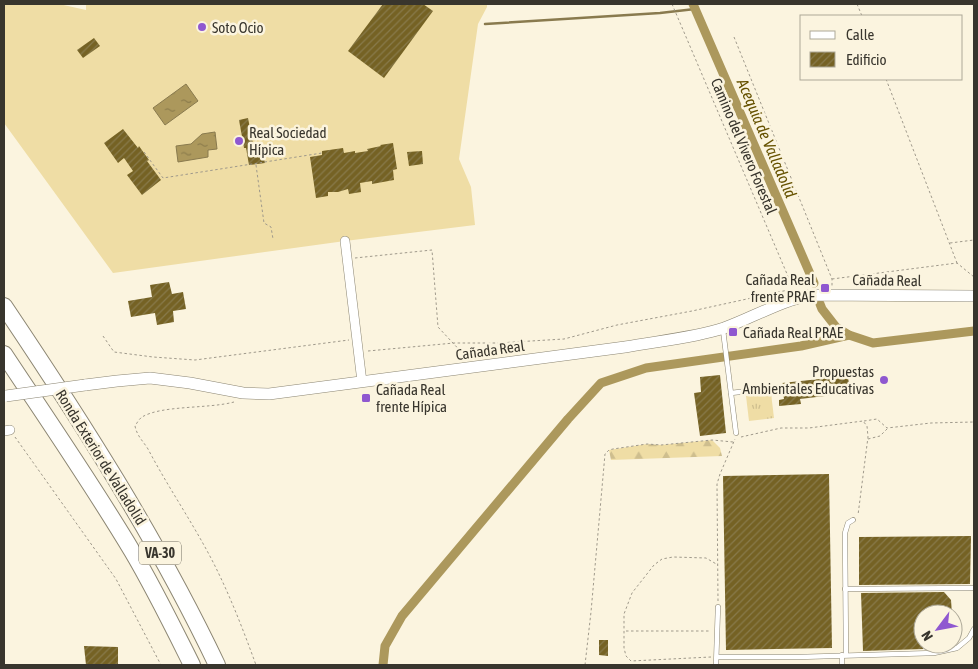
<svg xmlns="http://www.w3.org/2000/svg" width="978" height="669" font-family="'Asap Condensed',sans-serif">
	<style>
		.grass { fill: url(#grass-tufts) }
		.forest { fill: url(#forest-firs) }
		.pitch { fill: #efdda5 }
		.water { fill: url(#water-ripples); stroke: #897a4e }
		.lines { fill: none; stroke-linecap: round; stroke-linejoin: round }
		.stream { stroke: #897a4e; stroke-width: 2.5 }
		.canal { stroke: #ac985c; stroke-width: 9 }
		.building { fill: url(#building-hatch) }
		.service-casing { stroke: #8b8572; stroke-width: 5.5 }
		.minor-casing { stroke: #8b8572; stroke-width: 10 }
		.tertiary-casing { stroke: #8b8572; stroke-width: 12 }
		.motorway-casing { stroke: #8b8572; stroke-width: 18 }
		.path { stroke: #9f998b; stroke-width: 1; stroke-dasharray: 2.5 2.5; stroke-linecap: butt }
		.service { stroke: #fff; stroke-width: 4.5 }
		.minor { stroke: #fff; stroke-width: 9 }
		.tertiary { stroke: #fff; stroke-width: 11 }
		.motorway { stroke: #fff; stroke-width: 16 }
		.tertiary-bridge-casing { stroke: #8b8572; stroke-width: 12; stroke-linecap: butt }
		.tertiary-bridge { stroke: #fff; stroke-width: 11 }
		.poi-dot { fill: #8f58d0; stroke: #fbf4df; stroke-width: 2 }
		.labels { text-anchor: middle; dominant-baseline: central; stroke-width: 5; stroke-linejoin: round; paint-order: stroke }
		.shield { fill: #fbf4df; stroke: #726e62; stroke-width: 1 }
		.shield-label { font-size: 14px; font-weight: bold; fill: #38352d }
		.poi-label { font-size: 15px; fill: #38352d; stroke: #fbf4df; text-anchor: start }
		.street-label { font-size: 15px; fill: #38352d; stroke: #fbf4df }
		.water-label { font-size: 16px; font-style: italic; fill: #665201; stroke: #fbf4df }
	</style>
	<defs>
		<pattern id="grass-tufts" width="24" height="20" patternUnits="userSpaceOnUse" patternTransform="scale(1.25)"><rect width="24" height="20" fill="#efdda5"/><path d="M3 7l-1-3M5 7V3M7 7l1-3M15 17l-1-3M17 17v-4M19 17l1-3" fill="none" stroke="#cebe8e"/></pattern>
		<pattern id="forest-firs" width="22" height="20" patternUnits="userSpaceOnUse" patternTransform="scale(1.25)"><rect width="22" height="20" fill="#efdda5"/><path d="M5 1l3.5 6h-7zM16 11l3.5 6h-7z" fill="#cebe8e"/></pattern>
		<pattern id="water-ripples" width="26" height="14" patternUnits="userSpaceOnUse" patternTransform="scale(1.25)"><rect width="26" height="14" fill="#ac985c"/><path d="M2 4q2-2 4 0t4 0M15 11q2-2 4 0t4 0" fill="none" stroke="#8d7d4c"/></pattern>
		<pattern id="building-hatch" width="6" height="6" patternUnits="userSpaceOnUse" patternTransform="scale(1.25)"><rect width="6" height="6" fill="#756224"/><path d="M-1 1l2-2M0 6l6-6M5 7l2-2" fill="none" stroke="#887a4b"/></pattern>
	</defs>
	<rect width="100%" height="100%" fill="#fbf4df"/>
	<!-- grass -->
	<polygon class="grass" points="771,393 774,418 749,421 746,396"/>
	<!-- forest -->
	<polygon class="forest" points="712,440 720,448 722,456 611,460 609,450 647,444 661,445"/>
	<!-- pitch -->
	<polygon class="pitch" points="4,4 59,4 86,10 86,4 487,4 487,7 478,24 459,159 471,187 475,225 345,241 113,273 4,123"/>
	<!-- water -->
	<g class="water">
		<polygon points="186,84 198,101 165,125 153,108"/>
		<polygon points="215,132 217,149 208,150 208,157 178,162 176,146 191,144 202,134"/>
	</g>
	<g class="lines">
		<!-- stream -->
		<polyline class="stream" points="485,24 660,13 695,9"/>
		<!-- canal -->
		<g class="canal">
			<polyline points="693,4 814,283"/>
			<polyline points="820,304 822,309 836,327 849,335 873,343 974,331"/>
			<polyline points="383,665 385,646 402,616 568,419 601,383 646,368 801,346 849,335"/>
		</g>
	</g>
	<!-- building -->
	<g class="building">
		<polygon points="383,4 423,4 433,11 384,78 348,51"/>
		<polygon points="94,38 100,46 83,58 77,50"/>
		<polygon points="248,118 254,149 262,148 265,163 249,165 246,148 244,148 239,120"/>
		<polygon points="123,129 138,148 139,146 149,160 147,161 161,180 142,195 127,175 133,171 124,158 118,163 104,143"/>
		<polygon points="393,143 397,169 393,170 394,180 372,184 372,181 360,183 361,192 349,194 348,189 338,192 328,192 328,196 316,198 310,157 322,155 322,151 343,148 344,153 355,151 355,153 368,151 367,149 381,146 380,145"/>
		<polygon points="422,151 423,164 409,166 407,152"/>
		<polygon points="169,282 172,294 183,292 186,309 173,311 174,322 157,325 155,313 131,317 128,301 152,297 150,285"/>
		<polygon points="720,375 726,433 700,436 694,393 701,392 700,377"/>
		<polygon points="848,376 850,393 800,399 801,404 779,406 779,400 784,399 783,391 786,387 782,383"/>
		<polygon points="829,474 832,648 726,650 723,476"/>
		<polygon points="971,536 970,584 859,585 859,537"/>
		<polygon points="944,592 951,600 952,614 923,614 923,649 863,651 861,593"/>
		<polygon points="599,640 608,640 608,656 599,655"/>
		<polygon points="84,646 118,647 118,665 86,665"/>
	</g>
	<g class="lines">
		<!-- service casing -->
		<g class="service-casing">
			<g id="service">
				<polyline points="723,330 736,433"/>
				<polyline points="731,393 782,387"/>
				<polyline points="845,589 974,588"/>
				<polyline points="842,655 842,665"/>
				<polyline points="846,655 845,533 848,523 853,520"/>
				<polyline points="717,657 799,657 934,653 957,648 969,638 974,629"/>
				<polyline points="716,665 718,607"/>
			</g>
		</g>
		<!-- minor casing -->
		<g class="minor-casing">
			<g id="minor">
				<polyline points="345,241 362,382"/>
				<polyline points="4,431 10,430"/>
			</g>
		</g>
		<!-- tertiary casing -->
		<g class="tertiary-casing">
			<path id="tertiary" d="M 85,385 L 117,381 L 150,378 L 190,383 L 243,393 L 269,394 L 625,347 C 658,341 693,338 724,328 C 752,318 784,299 812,295 L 974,296"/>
		</g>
		<!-- motorway casing -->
		<g class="motorway-casing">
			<g id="motorway">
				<path d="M 4,306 C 82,422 157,539 217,665"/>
				<path d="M 4,354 C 47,419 92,484 132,551 C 154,588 173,627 192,665"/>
			</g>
		</g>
		<!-- path -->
		<g class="path">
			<polyline points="672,4 793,288"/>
			<polyline points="857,4 862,16"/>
			<polyline points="734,37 832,279 832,286"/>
			<polyline points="886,79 957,263"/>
			<polyline points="144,152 163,178 322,153"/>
			<polyline points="256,165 264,223 271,227 273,239"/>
			<polyline points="950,243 974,240"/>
			<polyline points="355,258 432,250 438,327 466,357"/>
			<polyline points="832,279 957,263 974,277"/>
			<polyline points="103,336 114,352 153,357 195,360 349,340"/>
			<polyline points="368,351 454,343 498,343 564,339 617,325 692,311 788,290"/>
			<path d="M 234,402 C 208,409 162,405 142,417 C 139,419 137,423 135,426 C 137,436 143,441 148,449 C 169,489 195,526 215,566 C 231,598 244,632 256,665"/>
			<polyline points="864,421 877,419 887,428 931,423 974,422"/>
			<polyline points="15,437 116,579 161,665"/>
			<polyline points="741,437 781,428 809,428 863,421 867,426 868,437 858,515"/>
			<polyline points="868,439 880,436 887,429"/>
			<polyline points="718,601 717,484 720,474 735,439"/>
			<polyline points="626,631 710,631"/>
			<polyline points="711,657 631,661 626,656 624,648 624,614 632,593 654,565 662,559 673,557 706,558 718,565"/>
			<polyline points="585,665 591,612 605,454 609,450 613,449 647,444 661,445 712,440 733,442"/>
		</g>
		<!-- service -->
		<use href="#service" class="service"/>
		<!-- minor -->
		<use href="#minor" class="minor"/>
		<!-- tertiary -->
		<use href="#tertiary" class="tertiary"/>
		<!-- motorway -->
		<use href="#motorway" class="motorway"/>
		<!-- tertiary-bridge casing -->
		<g class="tertiary-bridge-casing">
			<polyline id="tertiary-bridge" points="6,396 85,385"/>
		</g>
		<!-- tertiary-bridge -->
		<use href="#tertiary-bridge" class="tertiary-bridge"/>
	</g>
	<!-- markers -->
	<g class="poi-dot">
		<circle cx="202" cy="27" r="5"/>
		<circle cx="239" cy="141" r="5"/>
		<rect x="820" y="283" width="10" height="10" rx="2.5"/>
		<rect x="728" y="327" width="10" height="10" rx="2.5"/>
		<circle cx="884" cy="380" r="5"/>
		<rect x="361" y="393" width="10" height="10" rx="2.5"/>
	</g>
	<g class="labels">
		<!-- shield labels -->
		<rect class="shield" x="139" y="541.5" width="42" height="23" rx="4"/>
		<g class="shield-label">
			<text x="160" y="553">VA-30</text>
		</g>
		<!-- poi labels -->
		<g class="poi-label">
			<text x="212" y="27">Soto Ocio</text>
			<text x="249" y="132">Real Sociedad<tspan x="249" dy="17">Hípica</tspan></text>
			<text x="815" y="279" text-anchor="end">Cañada Real<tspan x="815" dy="17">frente PRAE</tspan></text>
			<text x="743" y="332">Cañada Real PRAE</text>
			<text x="874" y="371" text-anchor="end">Propuestas<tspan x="874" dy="17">Ambientales Educativas</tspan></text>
			<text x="376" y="389">Cañada Real<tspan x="376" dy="17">frente Hípica</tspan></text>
		</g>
		<!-- street labels -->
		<g class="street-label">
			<text transform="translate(744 146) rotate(67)">Camino del Vivero Forestal</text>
			<text transform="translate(887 280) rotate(1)">Cañada Real</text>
			<text transform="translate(490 350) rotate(-8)">Cañada Real</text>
			<text transform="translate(101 457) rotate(58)">Ronda Exterior de Valladolid</text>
		</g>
		<!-- water labels -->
		<g class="water-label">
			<text transform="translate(767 138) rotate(67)">Acequia de Valladolid</text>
		</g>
	</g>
	<!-- border -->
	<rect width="978" height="669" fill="none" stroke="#38352d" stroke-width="10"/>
	<!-- legend -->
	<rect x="800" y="15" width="162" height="65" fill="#fbf4df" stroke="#ada898"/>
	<rect x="810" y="31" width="25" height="8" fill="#ffffff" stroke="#ada898"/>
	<text x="846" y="40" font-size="15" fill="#38352d">Calle</text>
	<rect x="810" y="52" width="25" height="15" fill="url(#building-hatch)" stroke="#ada898"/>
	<text x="846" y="65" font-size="15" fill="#38352d">Edificio</text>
	<!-- north arrow -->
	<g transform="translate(938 629) rotate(238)"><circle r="24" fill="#fbf4df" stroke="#ada898"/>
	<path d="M0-4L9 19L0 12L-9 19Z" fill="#8f58d0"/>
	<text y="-8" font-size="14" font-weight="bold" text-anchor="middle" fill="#38352d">N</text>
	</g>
</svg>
